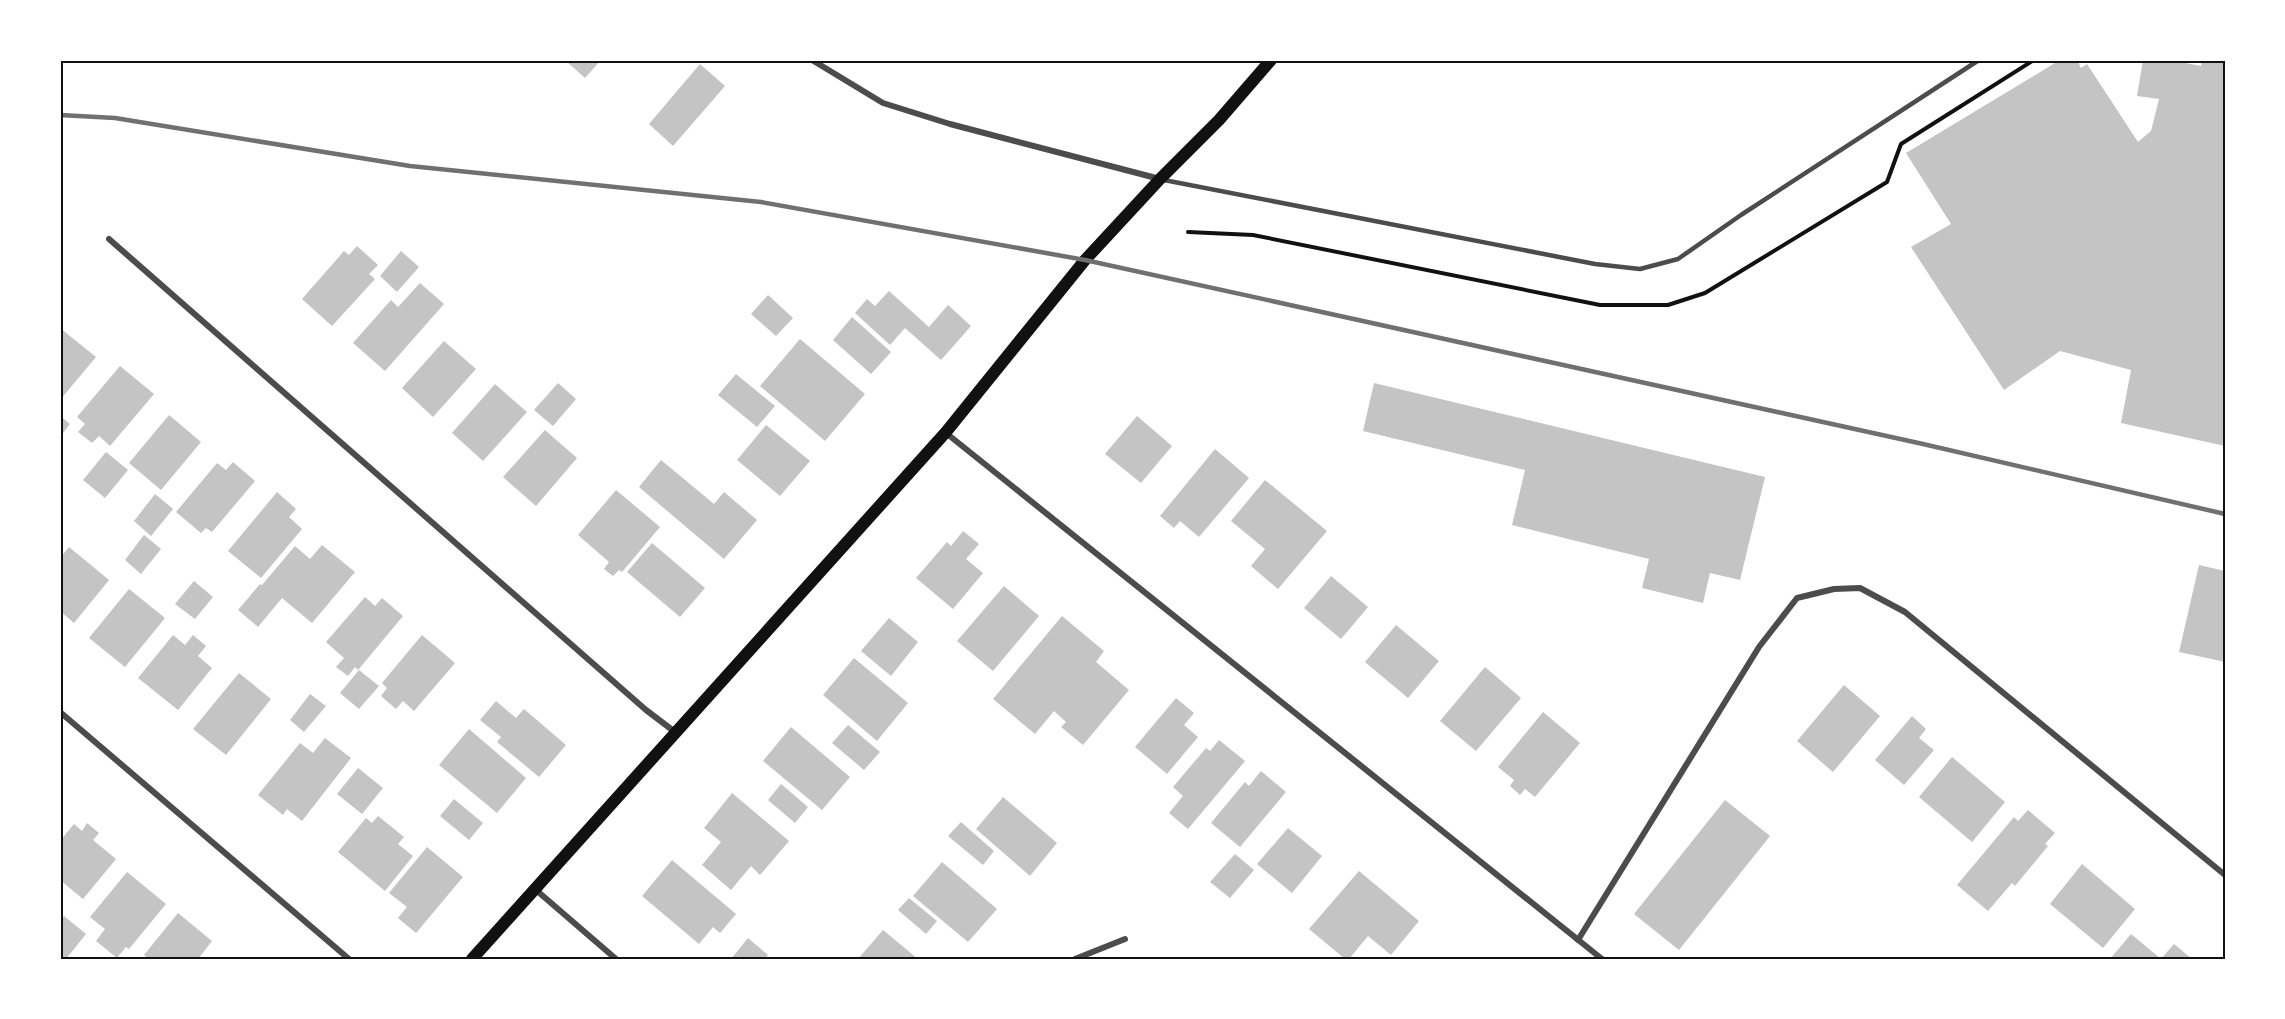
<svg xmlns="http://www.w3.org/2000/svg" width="2285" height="1019" font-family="Mulish,sans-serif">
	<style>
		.building { fill: #c4c4c4 }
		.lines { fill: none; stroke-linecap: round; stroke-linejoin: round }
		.path { stroke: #111; stroke-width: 4 }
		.service { stroke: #4c4c4c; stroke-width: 4.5 }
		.minor { stroke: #4c4c4c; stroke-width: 6 }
		.secondary { stroke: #111; stroke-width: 12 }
		.rail { stroke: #707070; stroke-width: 4.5 }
		.neatline { fill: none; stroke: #111; stroke-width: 2 }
	</style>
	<rect width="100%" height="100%" fill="#fff"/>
	<!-- building -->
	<g class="building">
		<polygon points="565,60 601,60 585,78"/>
		<polygon points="2060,60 2077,60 2081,68 2087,64 2138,142 2151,131 2159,99 2137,96 2143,60 2170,60 2201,66 2202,60 2225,60 2225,446 2121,423 2131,370 2060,351 2004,390 1911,247 1951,224 1906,153"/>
		<polygon points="700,64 725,86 673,146 649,124"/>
		<polygon points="357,246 378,265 369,274 375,279 332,326 302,299 344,251 349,255"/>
		<polygon points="401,251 419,267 397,292 380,276"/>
		<polygon points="420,283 444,304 385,371 353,343 391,300 398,307"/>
		<polygon points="889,291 929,327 948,305 971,326 941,360 905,328 890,345 855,313 867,299 875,306"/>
		<polygon points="768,295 793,318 776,336 751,314"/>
		<polygon points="852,317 891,352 871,374 833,340"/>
		<polygon points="60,328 96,357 60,400"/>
		<polygon points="800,339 865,394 825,441 760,386"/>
		<polygon points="444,341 476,369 433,417 402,388"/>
		<polygon points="120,366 154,394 110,446 99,436 92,443 78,432 85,424 77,417"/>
		<polygon points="736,374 775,406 757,427 718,395"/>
		<polygon points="558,383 576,399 553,426 534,410"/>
		<polygon points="1374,383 1765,477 1740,580 1710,573 1703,603 1642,588 1649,559 1512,525 1525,470 1363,431"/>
		<polygon points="495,384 527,412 483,461 452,433"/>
		<polygon points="169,415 201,442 161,490 129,463"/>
		<polygon points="60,416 70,424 60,437"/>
		<polygon points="1137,416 1172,446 1141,483 1105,454"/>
		<polygon points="766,425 810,461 780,496 737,460"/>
		<polygon points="545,430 577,458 536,506 503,477"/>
		<polygon points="1215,449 1249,478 1199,537 1180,521 1174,528 1160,516"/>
		<polygon points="106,452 128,470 105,498 83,480"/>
		<polygon points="661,460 714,504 724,492 757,520 724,559 639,487"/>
		<polygon points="233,462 255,481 212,532 206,528 201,533 176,512 217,463 226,470"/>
		<polygon points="1265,480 1327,531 1278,589 1251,566 1265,549 1231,521"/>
		<polygon points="616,490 660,527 622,572 619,570 613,576 604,569 609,562 578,535"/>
		<polygon points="277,492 296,509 289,517 302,529 261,578 228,551"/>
		<polygon points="155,494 173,509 151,536 134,521"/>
		<polygon points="963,531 979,544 966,559 983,573 953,609 916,578 947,542 951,546"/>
		<polygon points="144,535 161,549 141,574 125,560"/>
		<polygon points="652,543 705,588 680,617 627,572"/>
		<polygon points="322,545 355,572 312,623 282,598 258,627 238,610 260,584 262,585 295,546 310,559"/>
		<polygon points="69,547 109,580 74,623 60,611 60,558"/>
		<polygon points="2199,565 2225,571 2225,662 2179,652"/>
		<polygon points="1331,576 1368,607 1341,639 1304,608"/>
		<polygon points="194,581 213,597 195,619 175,604"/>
		<polygon points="1004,586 1039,616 993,671 957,641"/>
		<polygon points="129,589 165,618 125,667 89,638"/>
		<polygon points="365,597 375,606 382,598 403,616 358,670 355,667 348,676 336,667 344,658 326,642"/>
		<polygon points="1062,616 1104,651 1096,662 1129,690 1083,745 1061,727 1066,722 1054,711 1035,734 993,699"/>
		<polygon points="889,618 918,642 891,676 861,651"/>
		<polygon points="1396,625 1439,661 1408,698 1365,662"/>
		<polygon points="173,635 185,645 193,635 206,646 198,656 212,668 178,710 138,678"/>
		<polygon points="422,635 455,663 414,711 403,701 396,709 381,696 387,688 382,683"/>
		<polygon points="854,658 908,703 877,741 823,695"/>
		<polygon points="1485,667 1521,698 1476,751 1440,721"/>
		<polygon points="359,670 379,686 359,709 340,693"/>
		<polygon points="239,673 271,699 226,755 193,729"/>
		<polygon points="1844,685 1880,716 1833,772 1797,741"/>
		<polygon points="310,694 326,706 304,732 290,720"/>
		<polygon points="1176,698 1194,713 1184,725 1198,737 1167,774 1135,747"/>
		<polygon points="496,701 516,718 524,709 566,745 539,777 497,742 501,737 480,720"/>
		<polygon points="1543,712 1580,743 1535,797 1525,789 1520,795 1510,786 1514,780 1498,767"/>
		<polygon points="1912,716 1926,729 1919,738 1934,750 1904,785 1875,760"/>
		<polygon points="848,725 880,752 864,770 832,743"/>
		<polygon points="791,727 850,777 822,810 763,761"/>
		<polygon points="469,729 526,778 497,813 439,765"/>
		<polygon points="325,738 351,758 302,821 287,809 283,815 258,795 300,743 313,753"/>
		<polygon points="1219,740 1245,761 1188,829 1169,813 1183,796 1173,787 1206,748 1210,751"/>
		<polygon points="1952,757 2005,802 1972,842 1919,797"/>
		<polygon points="358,768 383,788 362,814 337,794"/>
		<polygon points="1261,771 1286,792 1240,847 1211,823 1245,782 1249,786"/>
		<polygon points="781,784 808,807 795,823 768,800"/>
		<polygon points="732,793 789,841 760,875 751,866 731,890 702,865 721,842 704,828"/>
		<polygon points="1003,797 1057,843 1030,876 976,829"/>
		<polygon points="454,799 483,823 469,840 440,816"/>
		<polygon points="1725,800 1770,836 1679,950 1634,914"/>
		<polygon points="2028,810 2055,833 2045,844 2048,846 2015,886 2012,883 1988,911 1957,885 2014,817 2018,821"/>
		<polygon points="378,816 404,837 398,844 413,856 385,891 338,852 366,818 372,823"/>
		<polygon points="961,822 994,851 983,865 948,836"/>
		<polygon points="87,823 99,833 93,840 116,859 83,899 60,880 60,841 74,824 82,831"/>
		<polygon points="1288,828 1322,856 1292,893 1257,864"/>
		<polygon points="427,847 463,877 416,933 398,918 407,907 389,893"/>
		<polygon points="1235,854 1254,870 1230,898 1210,882"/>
		<polygon points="672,860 736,914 720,933 713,927 699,944 642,896"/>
		<polygon points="942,862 997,909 968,942 913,896"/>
		<polygon points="2082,864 2135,909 2103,948 2050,904"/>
		<polygon points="1359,871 1419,921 1391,955 1368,936 1349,959 1345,959 1309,929"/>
		<polygon points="127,872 166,904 129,949 126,947 117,958 96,941 105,929 90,917"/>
		<polygon points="909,898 937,921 926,934 898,910"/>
		<polygon points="178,913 212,941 198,959 149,959 144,955"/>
		<polygon points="64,916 86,934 66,959 60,959 60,922"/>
		<polygon points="883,930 918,959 858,959"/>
		<polygon points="2131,934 2161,959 2174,944 2192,959 2110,959"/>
		<polygon points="748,938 768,955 765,959 731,959"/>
	</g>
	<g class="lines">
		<!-- path -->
		<polyline class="path" points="1188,232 1253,235 1600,305 1668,305 1705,293 1887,182 1901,144 2034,60"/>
		<!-- service -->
		<polyline class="service" points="1164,180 1595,264 1640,269 1678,259 1741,215 1979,60"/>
		<!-- minor -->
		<g class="minor">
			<polyline points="812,60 883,103 950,124 1160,179"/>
			<polyline points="109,239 646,710 675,732"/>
			<polyline points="946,433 1602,959"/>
			<polyline points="60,712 349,959"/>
			<polyline points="536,890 616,959"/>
			<polyline points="1578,940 1759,647 1797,598 1834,589 1860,588 1905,612 2225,875"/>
			<polyline points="1075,959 1125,939"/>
		</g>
		<!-- secondary -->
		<polyline class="secondary" points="472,959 946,432 1085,260 1160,179 1219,120 1271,60"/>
		<!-- rail -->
		<polyline class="rail" points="60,115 115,118 410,166 761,202 1085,260 1923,444 2225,514"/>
	</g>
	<!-- border -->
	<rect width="2285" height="1019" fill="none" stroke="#ffffff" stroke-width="123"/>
	<rect x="62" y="62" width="2162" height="896" class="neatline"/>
</svg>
